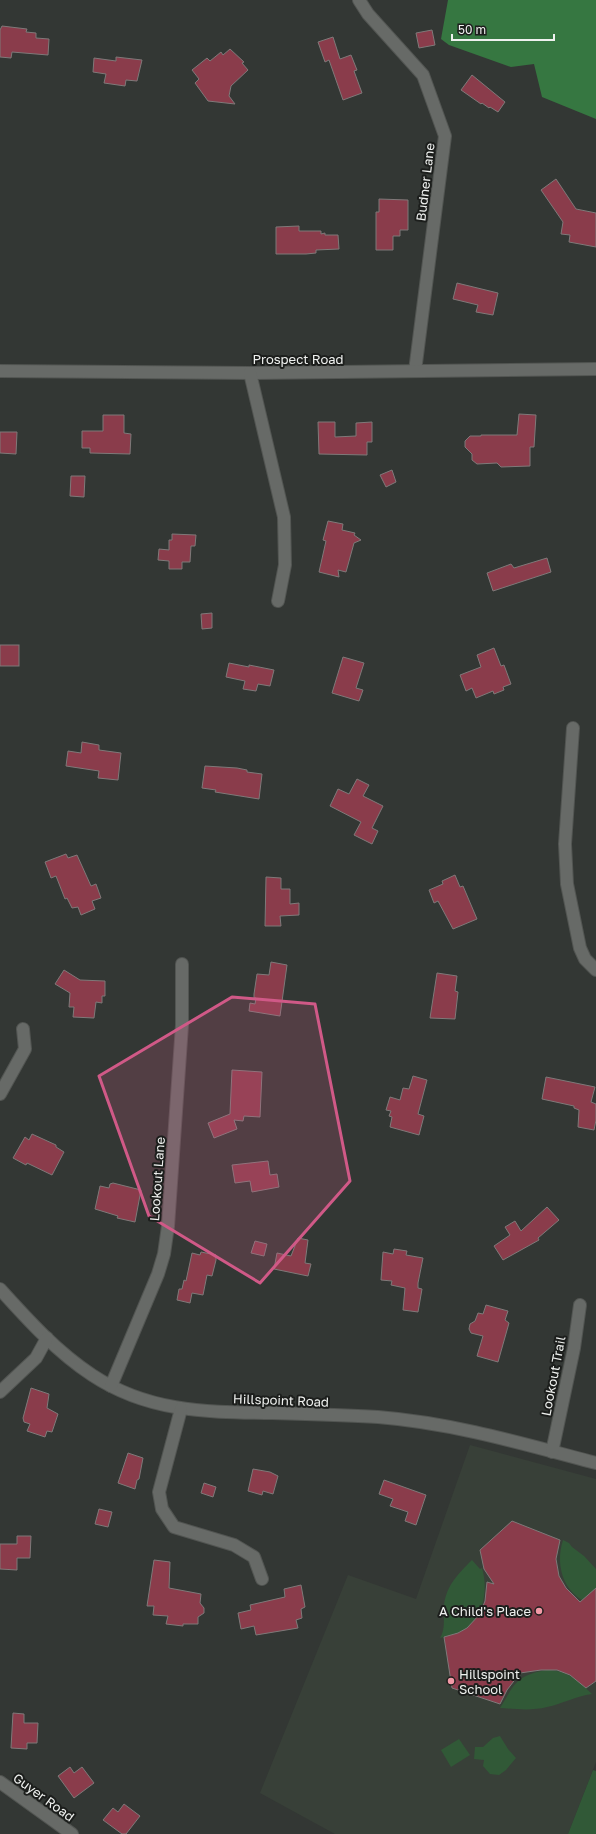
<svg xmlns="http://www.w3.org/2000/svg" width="596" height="1834" font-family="'Golos Text',sans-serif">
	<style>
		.built { fill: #384038 }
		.green { fill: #315937 }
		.forest { fill: #367741 }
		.building { fill: #8a3c4b; stroke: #7f7979 }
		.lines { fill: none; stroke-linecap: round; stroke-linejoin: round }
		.minor-casing { stroke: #525552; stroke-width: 14 }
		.minor { stroke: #676a67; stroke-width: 12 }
		.marked { fill: #d05987; fill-opacity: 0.2; stroke: #d05987; stroke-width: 3; stroke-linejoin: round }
		.poi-dot { fill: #f39aa7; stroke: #1c1e1c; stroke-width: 1.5 }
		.labels { text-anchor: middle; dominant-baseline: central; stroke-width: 4; stroke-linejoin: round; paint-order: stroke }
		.street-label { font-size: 13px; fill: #eff1ef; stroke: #1c1e1c }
		.poi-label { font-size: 13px; fill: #eff1ef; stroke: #1c1e1c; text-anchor: end }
	</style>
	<rect width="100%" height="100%" fill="#333734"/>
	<!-- built -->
	<polygon class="built" points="470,1445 596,1479 596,1762 568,1834 335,1834 260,1793 348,1575 416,1599"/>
	<!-- green -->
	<g class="green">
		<path d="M 563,1540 L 569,1543 L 572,1547 L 584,1556 L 596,1569 L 596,1606 C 565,1598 554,1568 563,1540 Z"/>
		<path d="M 472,1560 L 480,1569 L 482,1568 C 489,1591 483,1623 458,1633 C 452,1635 446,1636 440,1638 C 446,1629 443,1617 444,1607 C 445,1587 458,1574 472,1560 Z"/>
		<path d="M 546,1670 C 567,1670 578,1680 592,1694 C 576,1696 562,1704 547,1707 C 532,1711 515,1709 500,1708 C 515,1684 515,1676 546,1670 Z"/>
		<polygon points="500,1736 508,1749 516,1758 506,1770 499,1775 490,1774 483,1766 484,1760 474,1759 475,1747 483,1747 493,1738"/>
		<polygon points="459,1739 470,1755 451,1767 441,1750"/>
		<polygon points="593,1770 596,1771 596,1834 568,1834"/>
	</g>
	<!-- forest -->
	<polygon class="forest" points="448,0 596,0 596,119 542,97 534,64 511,67 449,45 441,39"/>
	<!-- building -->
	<g class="building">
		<polygon points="2,26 27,29 26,32 36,33 36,38 49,39 48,55 12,52 11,58 0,57 0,30"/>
		<polygon points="432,30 435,45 419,48 416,33"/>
		<polygon points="333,37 340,59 351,55 357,70 354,71 362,93 343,100 329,60 325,62 318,42"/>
		<polygon points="230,49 244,62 242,63 248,70 231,86 229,96 235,104 208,101 195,83 199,79 192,70 207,58 210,61 221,52 223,55"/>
		<polygon points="116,57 142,60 137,81 126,80 125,86 104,83 106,74 93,72 94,58 116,61"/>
		<polygon points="472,75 505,102 498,112 490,107 489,108 482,103 481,104 461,90"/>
		<polygon points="556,179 576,209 596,213 596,247 569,242 570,235 561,234 563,222 541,190"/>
		<polygon points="379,199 408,200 408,230 400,230 400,236 393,236 393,250 376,250 376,212 379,212"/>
		<polygon points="299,226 299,231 321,231 321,234 325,233 325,235 338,235 339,249 316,250 316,253 306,254 276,254 276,227"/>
		<polygon points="457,283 498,293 493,315 476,312 478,305 453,299"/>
		<polygon points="519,414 536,415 534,447 530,447 530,466 501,467 497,463 477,464 472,460 472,454 465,447 465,441 470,436 481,436 481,435 517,435"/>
		<polygon points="103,415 124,415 124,433 131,434 130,454 90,453 90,448 82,448 82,431 103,431"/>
		<polygon points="318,422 335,422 335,437 356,436 356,423 372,422 372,442 367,442 367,455 319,454"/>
		<polygon points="0,432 17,432 16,454 0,453"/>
		<polygon points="392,470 396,482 386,487 380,475"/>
		<polygon points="71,476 85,476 84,497 70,496"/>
		<polygon points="328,521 343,524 342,530 355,533 354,535 361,540 354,543 346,572 338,570 339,577 319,572 326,541 323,540"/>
		<polygon points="172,534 196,535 195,546 191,546 190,562 182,562 182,569 169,569 169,561 158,560 159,549 169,550 169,540 172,540"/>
		<polygon points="547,558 551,572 493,591 487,573 511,564 514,568"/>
		<polygon points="212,613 212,628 202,629 201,614"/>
		<rect x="0" y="645" width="19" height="21"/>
		<polygon points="494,648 501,666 504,665 511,684 503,687 504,690 494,694 493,691 476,698 472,688 466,691 460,675 481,667 477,655"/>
		<polygon points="343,657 364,663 356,688 363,690 359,701 332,693"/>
		<polygon points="229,663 249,667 249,665 274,670 270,686 258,684 256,691 243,689 245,681 226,677"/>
		<polygon points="82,742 99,745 99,750 121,753 118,780 98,778 99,771 66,766 68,751 81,753"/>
		<polygon points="205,766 237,768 247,770 247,772 262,774 259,799 215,792 216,790 202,788"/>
		<polygon points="357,779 369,785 363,796 383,806 372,828 378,831 372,844 354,835 361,822 330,806 338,789 349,794"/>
		<polygon points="66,854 68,858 77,855 91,886 96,884 101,898 92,901 95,909 81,915 78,907 72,908 67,898 65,899 56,876 51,878 45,862"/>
		<polygon points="455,875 460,887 463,886 477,919 453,929 438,901 434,903 429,890 443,884 442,881"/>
		<polygon points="266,877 281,878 281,889 290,889 290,904 299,903 299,915 280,916 281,926 265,926"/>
		<polygon points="271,962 287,965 280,1016 249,1011 250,1003 255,1004 256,998 254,998 254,994 257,974 269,975"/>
		<polygon points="64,970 80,980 105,981 105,996 102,996 102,1003 96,1002 94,1018 73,1017 74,1007 69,1007 70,993 55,984"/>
		<polygon points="437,973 457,976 455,991 458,992 455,1019 430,1018"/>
		<polygon points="232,1070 262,1072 260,1117 244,1116 243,1121 234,1120 237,1129 214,1138 208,1123 230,1114"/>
		<polygon points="413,1076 427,1080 418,1114 424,1116 419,1135 390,1127 392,1117 389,1116 391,1111 386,1110 390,1097 400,1100 403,1088 409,1089"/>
		<polygon points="546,1077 595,1087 591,1102 596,1104 596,1120 594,1130 578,1127 579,1110 574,1108 574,1106 542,1099"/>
		<polygon points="32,1134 56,1145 56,1147 64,1152 52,1175 27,1163 26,1165 13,1158 25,1137 29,1140"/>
		<polygon points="268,1161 270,1175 277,1174 279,1187 252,1192 250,1181 235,1183 232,1165"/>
		<polygon points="113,1183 141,1190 135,1222 117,1218 118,1216 95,1209 100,1186 109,1188 110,1184"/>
		<polygon points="547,1207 559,1220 538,1238 539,1240 503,1260 494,1246 510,1235 505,1227 515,1221 521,1231"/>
		<polygon points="298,1238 308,1240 305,1263 311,1264 308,1276 274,1269 277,1253 291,1256"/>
		<polygon points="255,1241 267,1244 264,1256 251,1253"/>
		<polygon points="394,1249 407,1251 406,1255 423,1258 418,1283 418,1288 422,1289 418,1312 403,1310 405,1288 391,1285 392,1281 381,1280 383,1252 393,1254"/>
		<polygon points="201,1252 216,1255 216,1260 212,1276 207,1275 203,1295 192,1293 190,1303 177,1300 179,1289 182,1289 184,1280 186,1281 192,1253 200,1255"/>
		<polygon points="486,1305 508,1311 505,1320 509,1323 498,1362 477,1356 483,1336 471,1333 469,1329 470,1324 475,1321 478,1313 483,1314"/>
		<polygon points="31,1388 49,1394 47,1408 58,1414 52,1432 47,1431 45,1437 27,1431 30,1424 24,1422 23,1418"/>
		<polygon points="128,1453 143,1458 139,1479 137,1480 135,1489 118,1483"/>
		<polygon points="253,1469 270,1472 278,1476 273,1494 263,1491 262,1495 248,1491"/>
		<polygon points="384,1480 426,1495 416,1525 405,1521 408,1512 390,1506 393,1499 379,1494"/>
		<polygon points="204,1483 216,1487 213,1497 201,1493"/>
		<polygon points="99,1509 112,1512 108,1527 95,1524"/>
		<polygon points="512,1521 560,1540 556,1559 559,1576 566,1588 580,1602 596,1588 596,1681 586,1688 570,1675 557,1670 541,1670 520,1673 507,1690 500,1704 452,1688 444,1637 458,1633 467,1628 480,1614 485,1601 487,1582 494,1584 484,1569 480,1550"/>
		<polygon points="17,1536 31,1536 30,1558 17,1558 17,1570 0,1569 0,1544 17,1544"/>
		<polygon points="154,1560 170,1562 169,1588 201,1594 200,1603 204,1608 204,1613 198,1617 198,1624 183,1624 183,1626 166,1624 168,1616 153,1615 154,1606 147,1606"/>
		<polygon points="301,1585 305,1607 301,1609 302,1618 296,1620 298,1628 256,1635 254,1626 241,1629 238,1613 251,1610 250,1605 285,1597 284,1589"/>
		<polygon points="13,1713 24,1714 24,1723 38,1723 37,1743 27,1743 27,1749 11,1748"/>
		<polygon points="70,1767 74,1773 82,1767 94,1783 74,1798 58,1776"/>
		<polygon points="124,1804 140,1816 126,1834 122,1834 103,1820 113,1808 118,1812"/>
	</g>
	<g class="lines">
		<!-- minor casing -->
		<g class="minor-casing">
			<g id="minor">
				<polyline points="359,0 368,14 423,75 445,136 415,371"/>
				<polyline points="0,371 250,373 596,369"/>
				<polyline points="250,373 284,517 285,565 278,601"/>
				<polyline points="573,728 565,844 567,884 580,948 585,959 596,970"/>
				<polyline points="0,1094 25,1049 23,1029"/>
				<path d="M 0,1289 C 28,1320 57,1352 92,1375 C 148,1412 205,1412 269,1413 C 305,1414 342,1415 378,1417 C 453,1423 524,1444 596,1463"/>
				<polyline points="111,1386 158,1274 164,1254 168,1226 182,1025 182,964"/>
				<polyline points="0,1392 36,1358 47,1338"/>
				<polyline points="181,1409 159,1492 162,1509 174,1527 234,1545 254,1557 262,1579"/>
				<polyline points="552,1452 574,1348 580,1305"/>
				<polyline points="0,1782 72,1834"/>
			</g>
		</g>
		<!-- minor -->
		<use href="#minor" class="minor"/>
	</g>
	<!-- marked area -->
	<path class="marked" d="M 232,997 L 315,1004 L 350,1181 L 260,1283 L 149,1216 L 99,1076 Z"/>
	<!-- markers -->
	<g class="poi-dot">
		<circle cx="539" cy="1611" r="4"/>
		<circle cx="451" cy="1681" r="4"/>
	</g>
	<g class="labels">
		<!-- street labels -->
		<g class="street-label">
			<text transform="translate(425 182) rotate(-83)">Budner Lane</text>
			<text x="298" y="359">Prospect Road</text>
			<text transform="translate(157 1179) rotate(-86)">Lookout Lane</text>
			<text transform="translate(553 1376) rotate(-79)">Lookout Trail</text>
			<text transform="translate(281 1400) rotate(2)">Hillspoint Road</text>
			<text transform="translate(44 1797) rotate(36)">Guyer Road</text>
		</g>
		<!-- poi labels -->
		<g class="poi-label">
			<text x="531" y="1611">A Child's Place</text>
			<text x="459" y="1674" text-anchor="start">Hillspoint<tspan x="459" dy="15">School</tspan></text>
		</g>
	</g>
	<!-- scale -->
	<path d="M452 34v6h102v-6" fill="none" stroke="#eff1ef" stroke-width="2"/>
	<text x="458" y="34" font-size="12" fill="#eff1ef" stroke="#1c1e1c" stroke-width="3" paint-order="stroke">50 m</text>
</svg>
